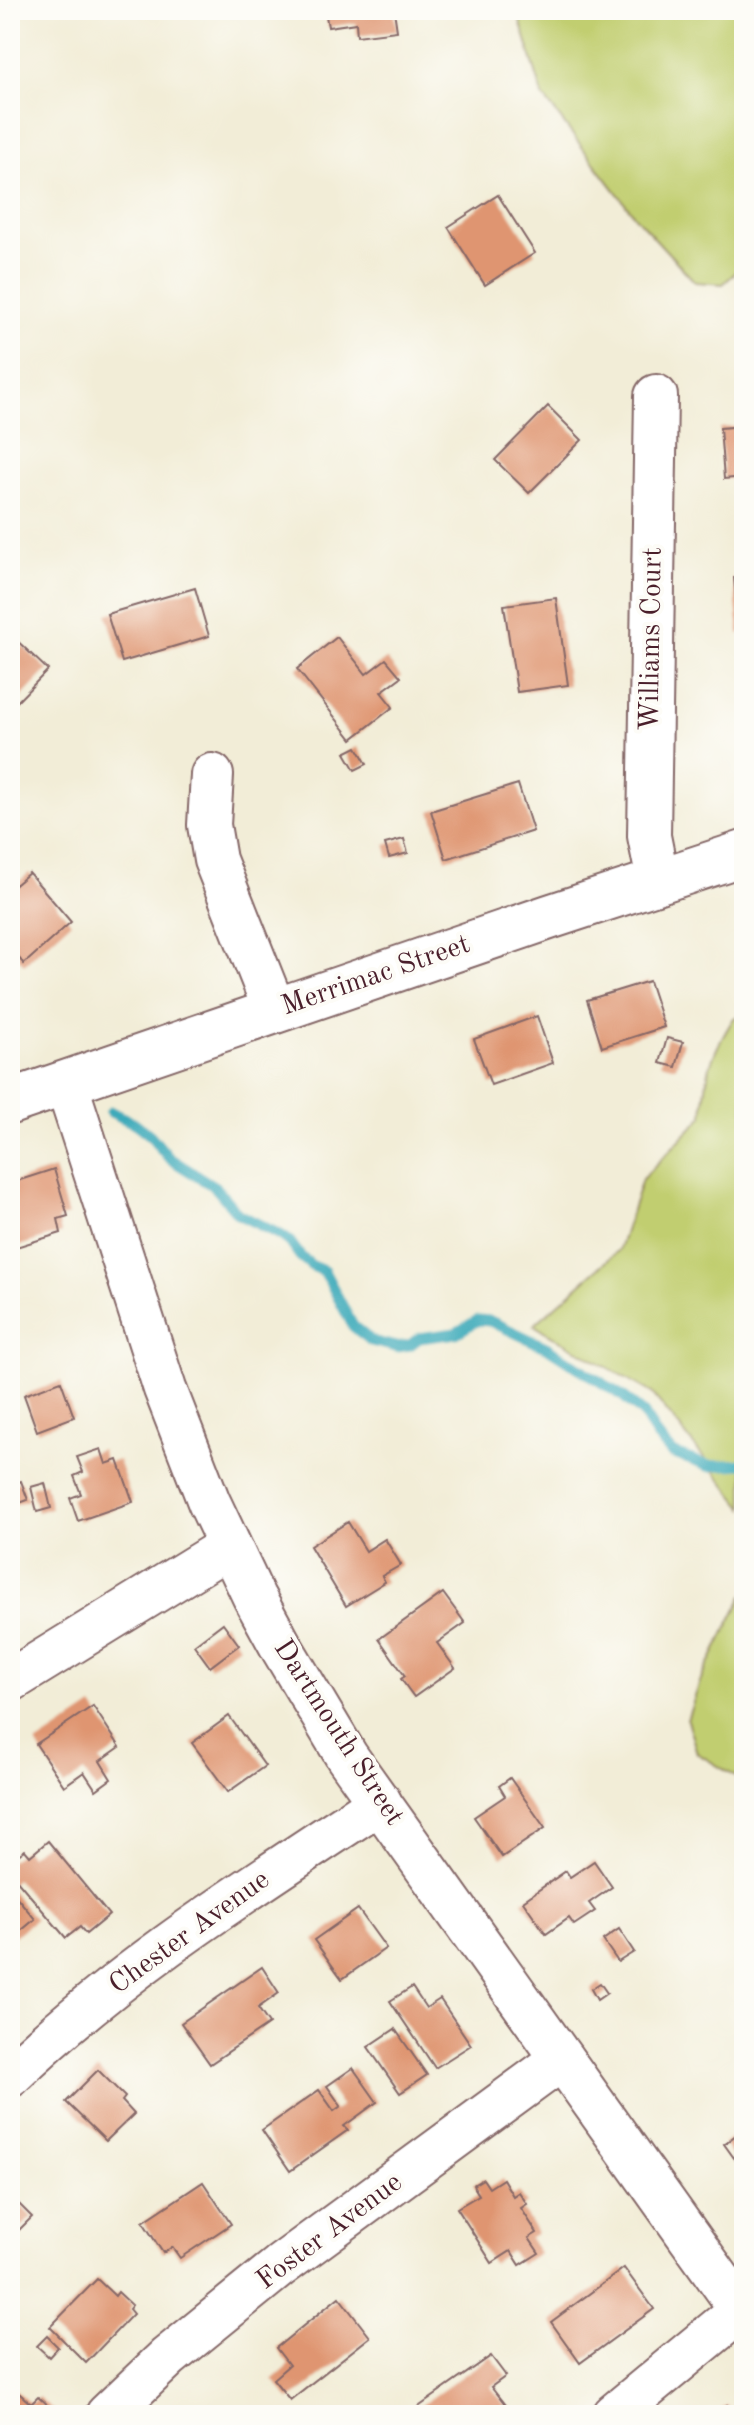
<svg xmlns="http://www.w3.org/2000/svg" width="754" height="2425" font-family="'Old Standard TT',serif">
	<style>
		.green { fill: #c1ce70; stroke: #86764e; stroke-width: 2 }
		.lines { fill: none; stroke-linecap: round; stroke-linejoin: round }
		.stream { stroke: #3caaba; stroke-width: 11 }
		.building { fill: #df9571 }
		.minor-casing { stroke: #856767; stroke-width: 46 }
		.secondary-casing { stroke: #856767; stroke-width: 48 }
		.minor { stroke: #fff; stroke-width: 42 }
		.secondary { stroke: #fff; stroke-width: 44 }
		.labels { text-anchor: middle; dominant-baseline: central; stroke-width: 8; stroke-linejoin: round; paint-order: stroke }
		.street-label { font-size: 28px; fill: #4a1f2b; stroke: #fdfcf7 }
	</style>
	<rect width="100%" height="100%" fill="#fdfcf7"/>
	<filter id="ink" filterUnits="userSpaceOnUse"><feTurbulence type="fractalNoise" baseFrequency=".0125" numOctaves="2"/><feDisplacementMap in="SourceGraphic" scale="16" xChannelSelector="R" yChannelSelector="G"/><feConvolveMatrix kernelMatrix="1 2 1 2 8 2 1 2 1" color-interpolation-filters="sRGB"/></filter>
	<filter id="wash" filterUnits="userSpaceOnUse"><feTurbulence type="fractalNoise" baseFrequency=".006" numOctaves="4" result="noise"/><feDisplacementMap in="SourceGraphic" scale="32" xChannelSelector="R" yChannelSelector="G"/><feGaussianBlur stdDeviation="1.8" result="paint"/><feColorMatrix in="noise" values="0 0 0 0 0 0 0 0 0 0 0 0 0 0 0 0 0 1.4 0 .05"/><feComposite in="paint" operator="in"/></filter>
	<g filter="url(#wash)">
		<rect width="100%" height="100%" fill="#f2edd7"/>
		<!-- green -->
		<g class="green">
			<polygon points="517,10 744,10 744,265 723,284 695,282 638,220 543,96"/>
			<path d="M 744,1014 L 744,1508 L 652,1393 L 534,1325 L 619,1250 L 642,1179 L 703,1116 C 706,1072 710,1056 734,1018 Z"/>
			<polygon points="744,1594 744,1782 697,1753 687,1720 700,1682"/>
		</g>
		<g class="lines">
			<!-- stream -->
			<polyline class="stream" points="111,1112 136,1124 150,1135 169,1158 215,1187 238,1214 282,1236 290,1242 300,1256 312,1266 324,1271 353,1326 371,1341 396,1347 410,1345 419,1338 456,1333 478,1320 490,1321 548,1348 624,1397 644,1414 656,1435 672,1453 708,1466 744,1464"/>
		</g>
		<g id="blocks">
			<!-- building -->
			<g class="building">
				<polygon points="325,10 394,10 397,31 357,36 356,23 328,27"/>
				<polygon points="498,195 535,253 485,285 448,227"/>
				<polygon points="548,406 582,440 529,493 495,460"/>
				<polygon points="744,426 744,477 724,479 720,428"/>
				<polygon points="744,577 744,634 739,634 734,578"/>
				<polygon points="195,588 209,636 122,662 107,614"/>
				<polygon points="556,598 568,685 517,692 504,605"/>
				<polygon points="10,634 48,670 10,709"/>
				<polygon points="337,637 366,674 386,659 401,677 381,692 393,707 352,739 297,669"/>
				<polygon points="357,747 367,764 355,770 345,753"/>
				<polygon points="518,784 533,831 446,859 431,811"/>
				<polygon points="404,839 408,853 389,858 385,844"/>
				<polygon points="29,873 71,922 24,964 10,948 10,889"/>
				<polygon points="649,981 664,1027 602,1047 587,1000"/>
				<polygon points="537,1016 553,1063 491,1085 474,1039"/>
				<polygon points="667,1038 683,1042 676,1067 660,1063"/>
				<polygon points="54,1169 68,1216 58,1219 61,1233 10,1249 10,1172 14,1182"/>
				<polygon points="61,1381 74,1417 37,1431 24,1395"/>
				<polygon points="101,1449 106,1464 118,1460 133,1502 78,1521 70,1498 81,1494 74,1476 83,1472 77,1457"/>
				<polygon points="21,1481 28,1500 11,1506 10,1485"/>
				<polygon points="45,1483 51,1508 37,1512 31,1487"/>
				<polygon points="348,1522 366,1551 385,1539 401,1565 382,1576 385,1582 346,1606 310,1546"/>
				<polygon points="443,1593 465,1623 437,1643 455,1668 414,1697 401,1679 405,1676 379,1639"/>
				<polygon points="223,1623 239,1645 210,1667 194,1645"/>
				<polygon points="93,1706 120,1747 100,1761 111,1779 96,1790 84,1772 64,1786 36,1744"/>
				<polygon points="229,1716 265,1766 228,1792 192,1743"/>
				<polygon points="510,1778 545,1828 502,1857 474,1817 505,1796 499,1786"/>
				<polygon points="48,1841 109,1915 86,1934 80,1927 66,1938 16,1879 10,1885 10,1861 25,1850 30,1856"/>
				<polygon points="594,1861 612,1887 589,1903 595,1911 574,1925 569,1918 546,1934 523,1901 566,1871 570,1877"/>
				<polygon points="10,1889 35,1919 10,1940"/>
				<polygon points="358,1909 386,1948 342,1979 314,1940"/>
				<polygon points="619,1929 634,1952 618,1962 603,1940"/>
				<polygon points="262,1967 279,1993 258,2008 269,2024 210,2064 181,2023"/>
				<polygon points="600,1983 607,1993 597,2000 591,1989"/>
				<polygon points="412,1987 426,2008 440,1999 471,2045 435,2068 390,2001"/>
				<polygon points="395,2029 427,2075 400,2093 368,2047"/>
				<polygon points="353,2068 377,2102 344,2126 348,2130 290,2171 262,2130 319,2090 334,2111 341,2106 327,2086"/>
				<polygon points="98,2070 125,2097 122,2101 134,2114 106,2141 66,2102"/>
				<polygon points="744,2129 744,2172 724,2144"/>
				<polygon points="483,2179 489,2188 503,2179 513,2196 519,2192 527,2204 521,2208 537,2233 529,2238 539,2253 520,2265 511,2251 492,2263 457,2208 479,2195 473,2185"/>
				<polygon points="203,2182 231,2224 180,2258 172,2247 163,2253 143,2222"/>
				<polygon points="10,2195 32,2217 10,2239"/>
				<polygon points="624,2268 654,2309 580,2363 551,2322"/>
				<polygon points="97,2279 115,2296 118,2292 132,2305 129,2309 133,2314 86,2363 50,2327"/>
				<polygon points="339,2297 370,2337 290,2400 273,2379 289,2365 276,2348"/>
				<polygon points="47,2336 58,2347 49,2357 37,2346"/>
				<polygon points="491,2356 506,2376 491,2387 505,2405 491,2415 410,2413"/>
				<polygon points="10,2385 31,2404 38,2397 54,2411 50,2415 10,2415"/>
				<polygon points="727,2405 735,2415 714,2415"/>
			</g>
		</g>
	</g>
	<g filter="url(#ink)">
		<use href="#blocks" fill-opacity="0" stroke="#856767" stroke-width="2"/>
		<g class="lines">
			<!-- minor casing -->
			<g class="minor-casing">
				<g id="minor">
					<polyline points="656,396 649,836 658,881"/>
					<polyline points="212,775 209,825 215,860 275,1011"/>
					<polyline points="66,1083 165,1389 209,1502 254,1597 283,1650 347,1757 744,2314"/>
					<polyline points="10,1681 229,1546"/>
					<path d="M 10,2076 C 120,1969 253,1886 380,1802"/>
					<polyline points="107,2415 168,2357 280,2266 562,2059"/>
					<polyline points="614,2415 741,2310"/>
				</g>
			</g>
			<!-- secondary casing -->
			<g class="secondary-casing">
				<polyline id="secondary" points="10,1102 549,917 744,853"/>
			</g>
			<!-- minor -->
			<use href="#minor" class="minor"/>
			<!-- secondary -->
			<use href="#secondary" class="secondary"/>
		</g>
	</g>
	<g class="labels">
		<!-- street labels -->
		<g class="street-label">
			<text transform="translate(652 639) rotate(-89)">Williams Court</text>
			<text transform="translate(376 976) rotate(-19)">Merrimac Street</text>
			<text transform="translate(338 1733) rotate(57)">Dartmouth Street</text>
			<text transform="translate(190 1933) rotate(-36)">Chester Avenue</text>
			<text transform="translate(330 2232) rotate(-37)">Foster Avenue</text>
		</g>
	</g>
	<!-- margin -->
	<rect width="754" height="2425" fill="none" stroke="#fdfcf7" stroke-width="40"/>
</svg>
